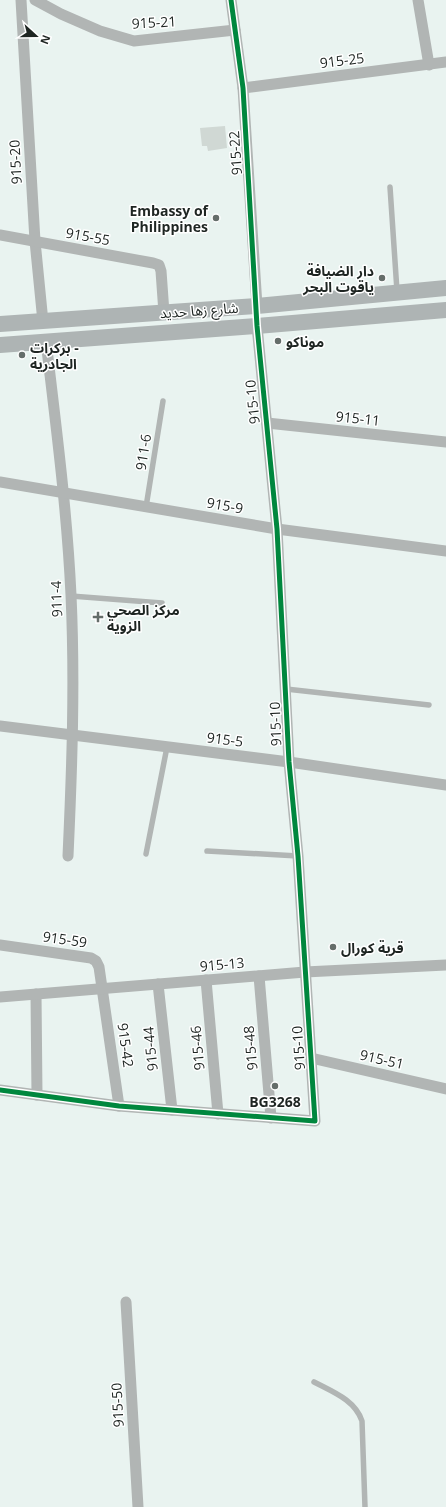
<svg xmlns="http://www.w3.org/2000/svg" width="446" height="1507" font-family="'Open Sans','Noto Sans Arabic',sans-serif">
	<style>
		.building { fill: #d0d8d4 }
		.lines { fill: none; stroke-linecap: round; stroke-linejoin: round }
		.lane { stroke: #b1b5b4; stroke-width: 5.5 }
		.street { stroke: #b1b5b4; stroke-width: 11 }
		.secondary { stroke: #aeb4b4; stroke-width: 16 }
		.cycleway-casing { stroke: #fff; stroke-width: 8 }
		.cycleway { stroke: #00873e; stroke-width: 5 }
		.poi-dot { fill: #656d6a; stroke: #fff; stroke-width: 1.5 }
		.labels { text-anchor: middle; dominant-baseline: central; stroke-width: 3; stroke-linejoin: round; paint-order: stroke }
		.street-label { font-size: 14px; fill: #1e2522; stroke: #fff }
		.poi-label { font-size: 14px; font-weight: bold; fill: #1e2522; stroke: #fff; text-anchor: start }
	</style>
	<rect width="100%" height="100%" fill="#e9f3f0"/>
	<!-- building -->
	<polygon class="building" points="225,126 227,148 208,151 207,146 202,146 200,128"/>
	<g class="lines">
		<!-- lane -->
		<g class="lane">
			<polyline points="390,187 397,291"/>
			<polyline points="146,507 163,401"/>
			<polyline points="71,596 162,603"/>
			<polyline points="286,689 429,705"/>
			<polyline points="207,851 298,856"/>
			<polyline points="146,854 167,747"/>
			<path d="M 314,1382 C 333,1392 355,1400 362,1421 L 365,1507"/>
		</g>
		<!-- street -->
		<g class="street">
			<polyline points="21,0 35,241 43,322"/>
			<polyline points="35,0 61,14 100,31 134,41 235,30"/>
			<polyline points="231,0 243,88 257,306"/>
			<polyline points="418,0 429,65"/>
			<polyline points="243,88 446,62"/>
			<polyline points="0,235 153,263 159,265 161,271 164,313"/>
			<path d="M 46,341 C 56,426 67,510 71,595 C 75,682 72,769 68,856"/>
			<polyline points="267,423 446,442"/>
			<polyline points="0,482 277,529 446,551"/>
			<polyline points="0,726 289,762 446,785"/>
			<polyline points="0,945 91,958 96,961 99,967 119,1106"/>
			<polyline points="259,976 271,1118"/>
			<polyline points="206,980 218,1114"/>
			<polyline points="158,984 172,1110"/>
			<polyline points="36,994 37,1095"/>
			<polyline points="0,997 305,972 446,965"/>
			<polyline points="311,1058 446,1089"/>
			<polyline points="0,1090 119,1106 315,1121 298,856 289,762 277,529 257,326"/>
			<polyline points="126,1302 138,1507"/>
		</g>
		<!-- secondary -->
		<g class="secondary">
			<polyline points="0,324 257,306 446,288"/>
			<polyline points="0,345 257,326 446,310"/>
		</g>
		<!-- cycleway casing -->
		<g class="cycleway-casing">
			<polyline id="cycleway" points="0,1090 119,1106 315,1121 298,856 289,762 277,529 257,326 243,88 231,0"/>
		</g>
		<!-- cycleway -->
		<use href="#cycleway" class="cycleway"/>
	</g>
	<!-- markers -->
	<g class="poi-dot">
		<circle cx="216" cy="218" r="4"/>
		<circle cx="382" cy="278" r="4"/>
		<circle cx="278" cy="341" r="4"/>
		<circle cx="22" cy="355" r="4"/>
		<path d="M96 611h4v4h4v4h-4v4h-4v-4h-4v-4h4z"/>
		<circle cx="333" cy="947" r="4"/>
		<circle cx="275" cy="1086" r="4"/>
	</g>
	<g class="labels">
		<!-- street labels -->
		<g class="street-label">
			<text transform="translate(154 22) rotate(-3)">915-21</text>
			<text transform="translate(342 60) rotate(-7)">915-25</text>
			<text transform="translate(235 153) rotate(-94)">915-22</text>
			<text transform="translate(15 162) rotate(-93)">915-20</text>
			<text transform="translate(88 236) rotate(10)">915-55</text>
			<text transform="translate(199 310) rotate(-4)">شارع زها حديد</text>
			<text transform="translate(252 402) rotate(-96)">915-10</text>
			<text transform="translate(358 418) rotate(6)">915-11</text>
			<text transform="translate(143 452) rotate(-81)">911-6</text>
			<text transform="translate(225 505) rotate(10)">915-9</text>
			<text transform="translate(56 599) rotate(-92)">911-4</text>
			<text transform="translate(275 724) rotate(-92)">915-10</text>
			<text transform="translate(225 739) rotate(7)">915-5</text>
			<text transform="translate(65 939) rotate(8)">915-59</text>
			<text transform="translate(222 964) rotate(-5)">915-13</text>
			<text transform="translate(126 1045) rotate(82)">915-42</text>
			<text transform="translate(197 1048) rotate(-95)">915-46</text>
			<text transform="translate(250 1048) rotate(-95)">915-48</text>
			<text transform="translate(298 1048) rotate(-94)">915-10</text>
			<text transform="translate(150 1049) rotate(-96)">915-44</text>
			<text transform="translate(382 1059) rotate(13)">915-51</text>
			<text transform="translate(117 1405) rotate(-93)">915-50</text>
		</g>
		<!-- poi labels -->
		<g class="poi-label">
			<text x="208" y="210" text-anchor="end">Embassy of<tspan x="208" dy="16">Philippines</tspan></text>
			<text x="374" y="270" text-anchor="end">دار الضيافة<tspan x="374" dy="16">ياقوت البحر</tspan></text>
			<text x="286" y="341">موناكو</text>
			<text x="30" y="347">بركرات -<tspan x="30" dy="16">الجادرية</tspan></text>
			<text x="107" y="609">مركز الصحي<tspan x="107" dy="16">الزوية</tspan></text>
			<text x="341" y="947">قرية كورال</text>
			<text x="275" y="1101" text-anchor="middle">BG3268</text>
		</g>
	</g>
	<!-- north arrow -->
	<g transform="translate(36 36) rotate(111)" stroke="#ffffff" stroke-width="3" paint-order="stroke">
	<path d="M0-3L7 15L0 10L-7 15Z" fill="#1e2522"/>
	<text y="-6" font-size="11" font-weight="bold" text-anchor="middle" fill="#1e2522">N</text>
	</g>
</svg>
